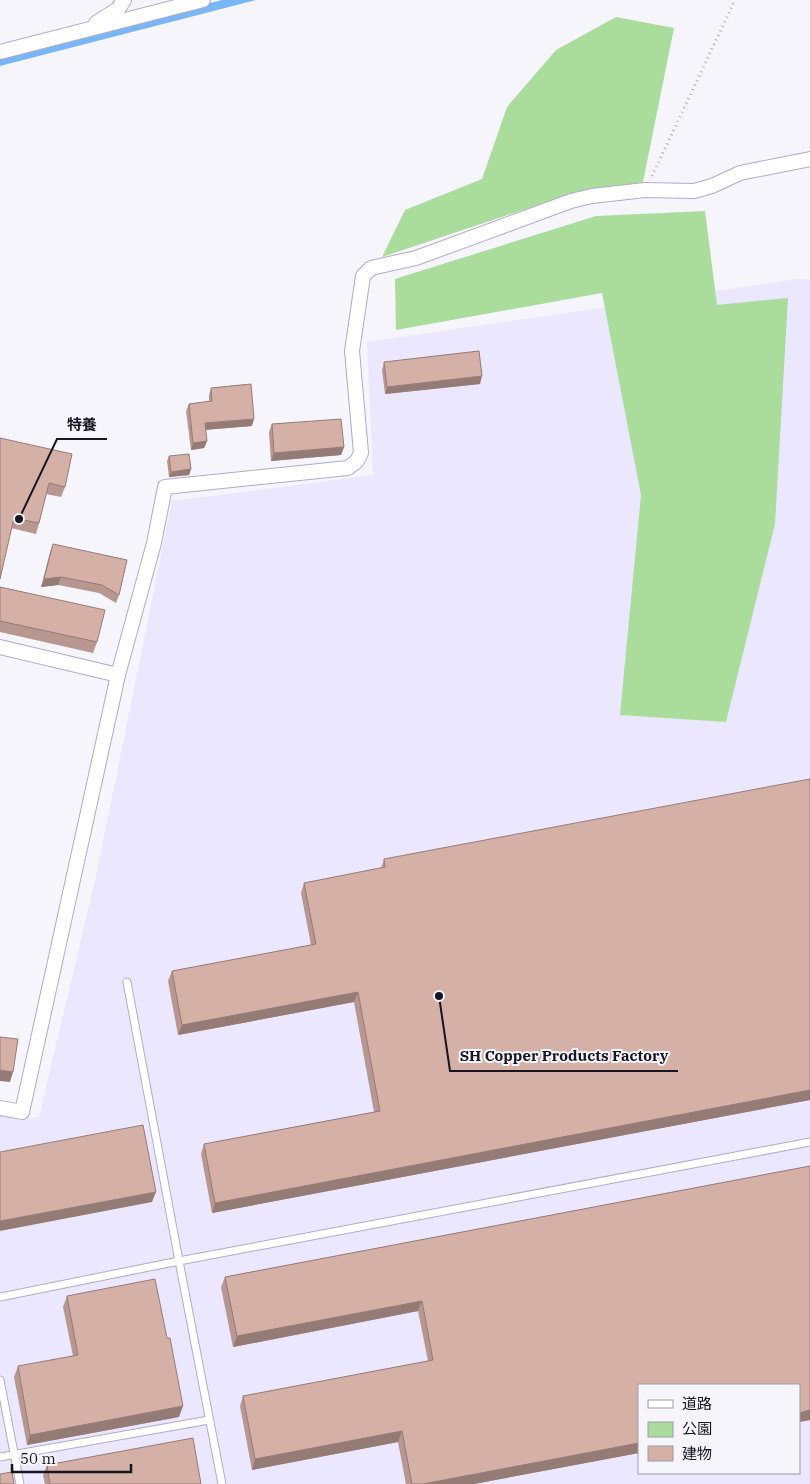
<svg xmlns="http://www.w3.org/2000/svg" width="810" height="1484" font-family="'IBM Plex Serif','Noto Sans JP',serif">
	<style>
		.built { fill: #ebe7ff; fill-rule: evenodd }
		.green { fill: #aadc9c }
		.water { fill: #79b6f6 }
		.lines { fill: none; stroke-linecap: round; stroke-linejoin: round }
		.lane-casing { stroke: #b1abcb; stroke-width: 9 }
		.street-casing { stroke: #b1abcb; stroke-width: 16 }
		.path { stroke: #b1b0b8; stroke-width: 3; stroke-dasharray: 1 4; stroke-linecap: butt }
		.lane { stroke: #fff; stroke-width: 7 }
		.street { stroke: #fff; stroke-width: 14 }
		.wall { fill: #b79790 }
		.shaded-wall { fill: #957b75 }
		.building { fill: #d5b0a7; stroke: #957b75 }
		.leader { fill: none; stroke: #171520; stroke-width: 2 }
		.callout-dot { fill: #171520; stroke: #f6f5fc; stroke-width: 2 }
		.callout-label { font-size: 15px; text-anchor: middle; font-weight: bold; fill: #171520; stroke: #f6f5fc; stroke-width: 4; stroke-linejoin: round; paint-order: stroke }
	</style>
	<rect width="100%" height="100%" fill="#f6f5fc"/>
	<!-- built -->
	<path class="built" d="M 798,279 L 810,279 L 810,1484 L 0,1484 L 0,1116 L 22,1120 L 39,1117 L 96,876 L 172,501 L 373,475 L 367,342 ZM 639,1385 L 799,1385 L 799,1473 L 639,1473 Z"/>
	<!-- green -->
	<g class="green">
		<polygon points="616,17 674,28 643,182 568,195 382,257 405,210 482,179 507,107 556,50"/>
		<polygon points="705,211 717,305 788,298 775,524 726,722 620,715 641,495 602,293 396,330 395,279 596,216"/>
	</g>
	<!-- water -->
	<polygon class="water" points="222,0 256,0 0,66 0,57"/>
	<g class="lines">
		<!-- lane casing -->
		<g class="lane-casing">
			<g id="lane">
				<polyline points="127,982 179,1261 222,1484"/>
				<polyline points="0,1297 179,1261 810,1142"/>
				<polyline points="0,1380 20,1484"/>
				<polyline points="0,1457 209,1420"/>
			</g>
		</g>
		<!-- street casing -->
		<g class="street-casing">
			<g id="street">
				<polyline points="96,23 118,9 124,0"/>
				<polyline points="0,52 203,0"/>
				<polyline points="0,647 118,675"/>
				<polyline points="0,1108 22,1112 118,675 154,543 165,487 348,468 357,461 361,453 352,351 363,276 371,268 416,258 571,201 592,196 645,190 694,191 712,186 740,173 810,159"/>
			</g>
		</g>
		<!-- path -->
		<polyline class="path" points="652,176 735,0"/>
		<!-- lane -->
		<use href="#lane" class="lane"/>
		<!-- street -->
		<use href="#street" class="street"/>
	</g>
	<!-- wall -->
	<g class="wall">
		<polygon points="384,362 480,384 385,394 382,370"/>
		<polygon points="211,388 252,426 205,430 207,441 204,448 191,450 186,411 189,404 209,401 209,395"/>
		<polygon points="272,424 344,447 341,455 271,461 269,432"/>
		<polygon points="0,438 65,487 61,497 46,494 39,523 36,534 11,528"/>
		<polygon points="169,456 191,469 189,475 169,477 167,461"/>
		<polygon points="53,544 119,595 116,603 99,593 58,585 41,587 50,552"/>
		<polygon points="0,587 97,642 93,653 0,632"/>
		<polygon points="384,859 810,1100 212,1213 201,1154 204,1144 374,1112 354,1002 178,1035 168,981 172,971 311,945 301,893 304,883 381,868"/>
		<polygon points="810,1166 810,1420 799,1422 639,1385 639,1453 474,1484 406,1484 398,1442 252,1470 240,1406 243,1396 428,1361 418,1311 233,1347 221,1287 225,1277"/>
		<polygon points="67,1296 179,1417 27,1445 14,1377 18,1366 73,1356 63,1307"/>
		<polygon points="47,1465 201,1484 45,1484 43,1475"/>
	</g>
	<!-- shaded-wall -->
	<g class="shaded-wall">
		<polygon points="482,376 480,384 385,394 387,387"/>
		<polygon points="254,419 252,426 202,430 205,423"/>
		<polygon points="207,441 204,448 191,450 193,443"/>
		<polygon points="344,447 341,455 271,461 274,453"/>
		<polygon points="191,469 189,475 169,477 171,472"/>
		<polygon points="61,577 58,585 41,587 44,579"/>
		<polygon points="358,992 354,1002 178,1035 182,1025"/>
		<polygon points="0,1070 13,1072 10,1082 0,1081"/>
		<polygon points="810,1090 810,1100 212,1213 215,1203"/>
		<polygon points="156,1192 152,1202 0,1231 0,1221"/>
		<polygon points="422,1301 418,1311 233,1347 237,1336"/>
		<polygon points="183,1406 179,1417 27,1445 30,1435"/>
		<polygon points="810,1410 810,1420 799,1422 799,1413"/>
		<polygon points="402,1431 398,1442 252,1470 255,1459"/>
		<polygon points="639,1443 639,1453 474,1484 423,1484"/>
	</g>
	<!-- building -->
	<g class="building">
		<polygon points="479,351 482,376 387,387 384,362"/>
		<polygon points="251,384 254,419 205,423 207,441 193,443 189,404 212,401 211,388"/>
		<polygon points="341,419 344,447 274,453 272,424"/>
		<polygon points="0,438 72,454 65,487 49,483 39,523 14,518 0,579"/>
		<polygon points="189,454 191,469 171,472 169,456"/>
		<polygon points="53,544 127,560 119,595 102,585 61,577 44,579"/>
		<polygon points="0,587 105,610 97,642 0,621"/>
		<polygon points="810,779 810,1090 215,1203 204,1144 380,1111 358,992 182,1025 172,971 316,944 304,883 385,867 384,859"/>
		<polygon points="0,1037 18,1039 13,1072 0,1070"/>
		<polygon points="143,1125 156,1192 0,1221 0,1152"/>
		<polygon points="810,1166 810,1410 799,1413 799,1385 639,1385 639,1443 423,1484 412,1484 402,1431 255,1459 243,1396 433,1360 422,1301 237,1336 225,1277"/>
		<polygon points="155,1279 167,1338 170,1338 183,1406 30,1435 18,1366 78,1355 67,1296"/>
		<polygon points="193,1438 201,1484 50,1484 47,1465"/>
		<polygon points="12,1472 14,1484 0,1484 0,1474"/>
	</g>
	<!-- callouts -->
	<path class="leader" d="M19 519L57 439H107M439 996L450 1071H678"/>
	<g class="callout-dot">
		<circle cx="19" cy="519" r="5"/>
		<circle cx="439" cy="996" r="5"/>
	</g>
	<g class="callout-label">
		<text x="82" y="430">特養</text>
		<text x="564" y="1061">SH Copper Products Factory</text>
	</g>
	<!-- legend -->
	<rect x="638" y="1384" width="162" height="90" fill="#f6f5fc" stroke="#9d9ba4"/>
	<rect x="648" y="1400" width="25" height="8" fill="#ffffff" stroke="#9d9ba4"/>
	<text x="682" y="1409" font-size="15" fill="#171520">道路</text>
	<rect x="648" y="1422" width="25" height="15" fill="#aadc9c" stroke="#9d9ba4"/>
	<text x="682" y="1434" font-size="15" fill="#171520">公園</text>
	<rect x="648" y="1446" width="25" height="15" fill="#d5b0a7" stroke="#9d9ba4"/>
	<text x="682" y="1459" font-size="15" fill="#171520">建物</text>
	<!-- scale -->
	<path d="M12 1464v8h119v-8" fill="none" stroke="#171520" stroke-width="2.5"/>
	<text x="20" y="1464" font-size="15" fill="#171520" stroke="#f6f5fc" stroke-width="4" paint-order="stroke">50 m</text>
</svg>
